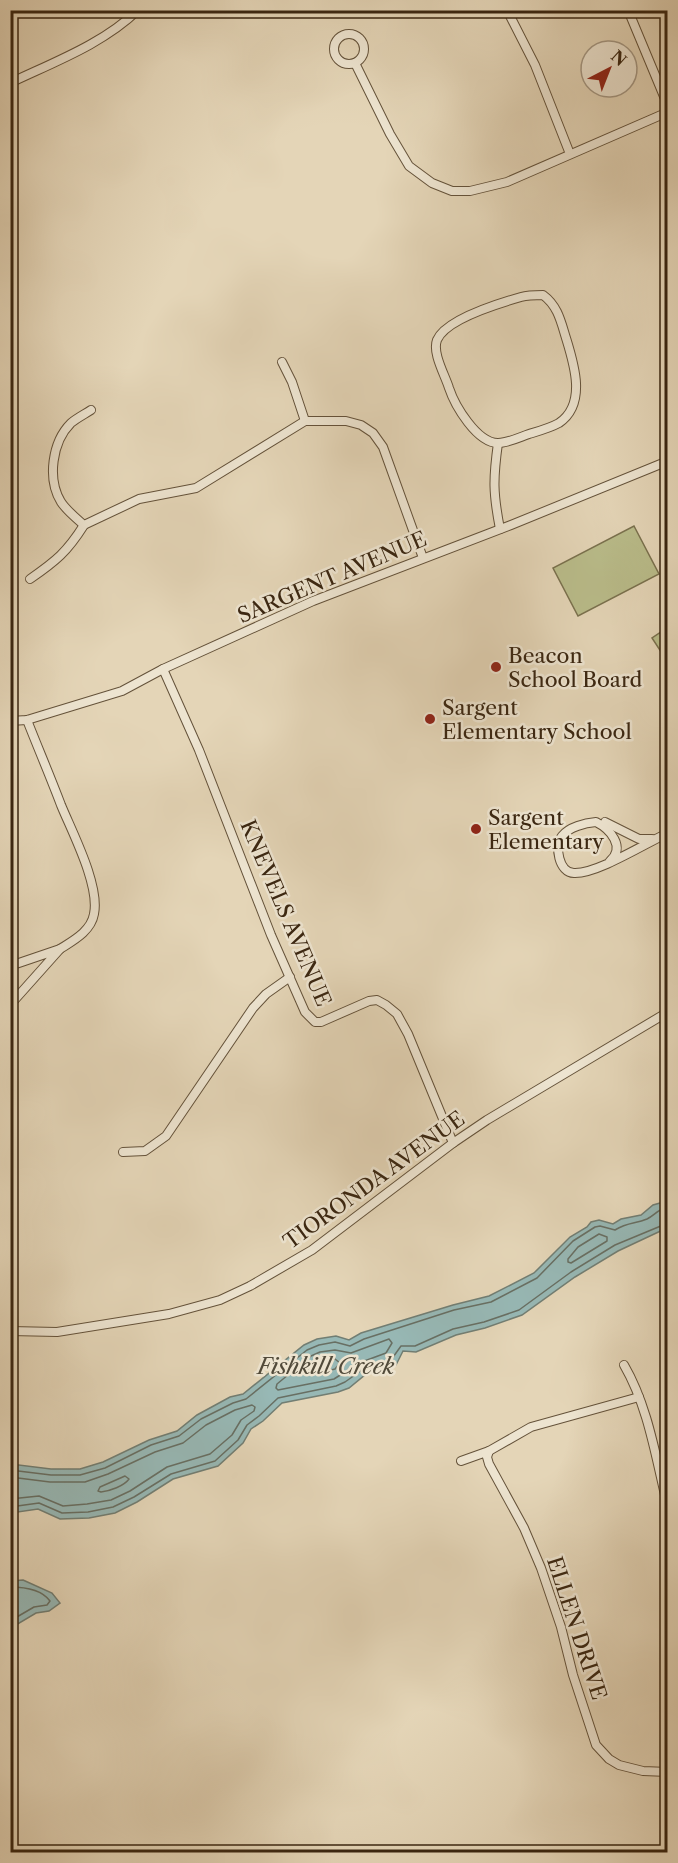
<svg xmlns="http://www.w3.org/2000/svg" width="678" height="1863" font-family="'Libre Caslon Text',serif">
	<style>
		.green { fill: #b9bc8a; stroke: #7a714e; stroke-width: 1.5 }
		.water { fill: #97b8b5; stroke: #727e73; stroke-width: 1.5 }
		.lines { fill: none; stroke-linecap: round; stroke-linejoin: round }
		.shore { stroke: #686f63; stroke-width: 1.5 }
		.street-casing { stroke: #64523a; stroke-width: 10 }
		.secondary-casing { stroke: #3a2611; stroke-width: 13 }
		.street { stroke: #ede4d0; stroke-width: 8 }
		.secondary { stroke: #ede4d0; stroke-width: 10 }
		.poi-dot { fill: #8f2418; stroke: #ede4d0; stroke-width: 2 }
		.labels { text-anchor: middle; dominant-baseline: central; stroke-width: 5; stroke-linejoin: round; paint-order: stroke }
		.street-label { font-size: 21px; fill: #3a2611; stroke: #ede4d0 }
		.poi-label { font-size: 21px; fill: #3a2611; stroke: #ede4d0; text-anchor: start }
		.water-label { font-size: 22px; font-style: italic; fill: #514a3a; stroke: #ede4d0 }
	</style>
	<rect width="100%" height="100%" fill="#e4d5b7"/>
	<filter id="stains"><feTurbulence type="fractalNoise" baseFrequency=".00333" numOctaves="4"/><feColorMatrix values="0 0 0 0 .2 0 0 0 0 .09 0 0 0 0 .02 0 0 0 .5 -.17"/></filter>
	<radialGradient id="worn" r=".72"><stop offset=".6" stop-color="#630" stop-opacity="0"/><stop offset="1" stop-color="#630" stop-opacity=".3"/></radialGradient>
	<!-- green -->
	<g class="green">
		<polygon points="634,526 659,574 578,616 553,568"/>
		<polygon points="667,628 667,661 652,638"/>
	</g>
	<!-- water -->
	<g class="water">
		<polygon points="667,1201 667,1228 618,1251 575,1277 522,1315 485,1328 456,1335 416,1352 403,1351 396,1365 365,1375 349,1388 338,1392 282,1403 263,1421 251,1429 243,1443 218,1466 173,1479 137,1502 115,1513 89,1518 60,1519 38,1509 11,1513 11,1464 51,1469 80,1469 103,1462 149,1440 177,1431 197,1415 230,1397 243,1394 304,1345 317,1339 336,1336 349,1340 361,1333 453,1305 489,1296 534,1273 570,1237 587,1227 591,1222 599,1220 613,1224 621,1219 641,1215 653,1205"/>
		<polygon points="23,1580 52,1593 60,1603 49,1611 36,1613 11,1628 11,1581"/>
	</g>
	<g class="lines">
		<!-- shore -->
		<g class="shore">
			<polygon points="599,1234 607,1237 607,1241 571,1263 568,1262 568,1259 578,1247"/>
			<polygon points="389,1339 392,1343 386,1353 359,1363 334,1379 278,1390 276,1388 277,1384 311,1356 320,1352 335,1350 351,1353"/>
			<polygon points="335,1359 340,1363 335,1369 311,1375 308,1374 308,1370 323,1361"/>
			<path d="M 10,1470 L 51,1475 L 80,1475 L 105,1468 L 151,1445 L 179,1436 L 201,1419 L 233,1403 L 246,1399 L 307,1350 L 319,1345 L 335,1342 L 350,1346 L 364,1339 L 454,1310 L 491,1302 L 537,1278 L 573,1241 L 595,1227 L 600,1226 L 615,1230 C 628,1222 635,1224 647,1219 C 655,1215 658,1209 668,1207"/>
			<path d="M 125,1476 L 129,1479 C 124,1486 110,1491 101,1492 L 98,1491 L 100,1487 Z"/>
			<polyline points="10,1477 50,1482 85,1482 108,1474 155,1452 183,1443 206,1425 235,1410 252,1405 255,1407 254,1411 241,1420 232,1435 210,1454 167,1467 130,1491 111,1500 87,1504 63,1506 39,1496 10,1499"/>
			<polyline points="10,1507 39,1503 62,1513 88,1512 113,1507 134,1497 171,1474 215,1461 238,1440 247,1425 259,1416 278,1398 336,1386 345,1382 362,1370 391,1360 401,1346 415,1346 453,1329 484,1322 519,1310 571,1272 615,1245 668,1223"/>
			<path d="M 10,1587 C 24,1587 42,1590 50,1601 L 47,1605 L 34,1607 L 10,1621"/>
		</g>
		<!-- street casing -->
		<g class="street-casing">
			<g id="street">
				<polyline points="507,10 535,65 570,154"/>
				<polyline points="628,10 668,106"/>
				<circle cx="349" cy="49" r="15"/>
				<polyline points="355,63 390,134 409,166 432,183 452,191 470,191 507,182 668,112"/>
				<path d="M 10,83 C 54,62 103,44 138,10"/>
				<path d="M 543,295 C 558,306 561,322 566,338 C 574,364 587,404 559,423 C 550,428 539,431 529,434 C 520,437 508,443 498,443 C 477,443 455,406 449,388 C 445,375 432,353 437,340 C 446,319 500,303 521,297 C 528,295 536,295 543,295 Z"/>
				<polyline points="282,362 292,382 305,421"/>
				<path d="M 91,410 C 85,414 77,418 71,423 C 52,442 47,479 61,502 C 67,511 76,518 84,525 L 139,499 L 196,488 L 305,421 L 346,421 L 361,425 L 373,433 L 383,447 L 423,558"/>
				<path d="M 498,443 C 493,479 493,493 500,529"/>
				<path d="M 30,579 C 56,561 67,552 84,525"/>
				<polyline points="163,669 199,750 271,935 305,1012 315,1022 321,1022 369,1001 377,1000 386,1005 397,1014 408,1034 453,1143"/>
				<path d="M 27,720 C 38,748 50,776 61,805 C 72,832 100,885 94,914 C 91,931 74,940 60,949"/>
				<polyline points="10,721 27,720 122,691 163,669 313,601 511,525 668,461"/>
				<polyline points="605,822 639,839 652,839"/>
				<path d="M 610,861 C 626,847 610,829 596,822 C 585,823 569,827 562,836 C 554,846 559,873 574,873 C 597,874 646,843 668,833"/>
				<polyline points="10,966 60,949 10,1005"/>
				<polyline points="123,1152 145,1151 166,1136 253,1008 266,994 290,977"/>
				<polyline points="10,1331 57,1332 169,1314 220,1300 250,1286 312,1250 453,1143 487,1120 668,1012"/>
				<path d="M 624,1365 C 649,1408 656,1460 668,1507"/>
				<polyline points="489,1451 487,1457 489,1464 524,1528 541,1568 561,1627 573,1675 596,1745 609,1759 619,1765 643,1771 668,1772"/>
				<polyline points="461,1461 489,1451 531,1427 639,1397"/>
			</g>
		</g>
		<!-- secondary casing -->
		<g class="secondary-casing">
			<polyline id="secondary" points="661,1852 668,1852"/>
		</g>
		<!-- street -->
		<use href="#street" class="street"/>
		<!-- secondary -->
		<use href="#secondary" class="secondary"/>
	</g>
	<!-- markers -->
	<g class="poi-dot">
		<circle cx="496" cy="667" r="6"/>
		<circle cx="430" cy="719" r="6"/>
		<circle cx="476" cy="829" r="6"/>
	</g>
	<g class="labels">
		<!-- street labels -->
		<g class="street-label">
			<text transform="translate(332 577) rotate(-23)">SARGENT AVENUE</text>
			<text transform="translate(286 913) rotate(67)">KNEVELS AVENUE</text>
			<text transform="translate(374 1180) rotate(-36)">TIORONDA AVENUE</text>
			<text transform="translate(577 1628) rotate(72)">ELLEN DRIVE</text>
		</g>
		<!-- poi labels -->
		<g class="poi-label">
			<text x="508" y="655">Beacon<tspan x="508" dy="24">School Board</tspan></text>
			<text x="442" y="707">Sargent<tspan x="442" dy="24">Elementary School</tspan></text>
			<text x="488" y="817">Sargent<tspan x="488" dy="24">Elementary</tspan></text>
		</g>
		<!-- water labels -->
		<g class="water-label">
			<text x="326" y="1366">Fishkill Creek</text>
		</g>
	</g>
	<!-- margin -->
	<rect width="678" height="1863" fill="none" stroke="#e4d5b7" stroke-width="36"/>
	<rect x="12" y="12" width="654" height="1839" fill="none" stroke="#3a2611" stroke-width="3"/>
	<rect x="18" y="18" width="642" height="1827" fill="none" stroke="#3a2611" stroke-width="1.5"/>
	<!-- north arrow -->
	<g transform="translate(609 69) rotate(42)"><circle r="28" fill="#ede4d0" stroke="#a59884" stroke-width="1.5"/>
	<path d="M0-4.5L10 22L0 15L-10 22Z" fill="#8f2418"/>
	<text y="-9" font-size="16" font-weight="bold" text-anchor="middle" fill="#3a2611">N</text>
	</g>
	<rect width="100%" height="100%" filter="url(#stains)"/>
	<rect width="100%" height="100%" fill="url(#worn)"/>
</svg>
